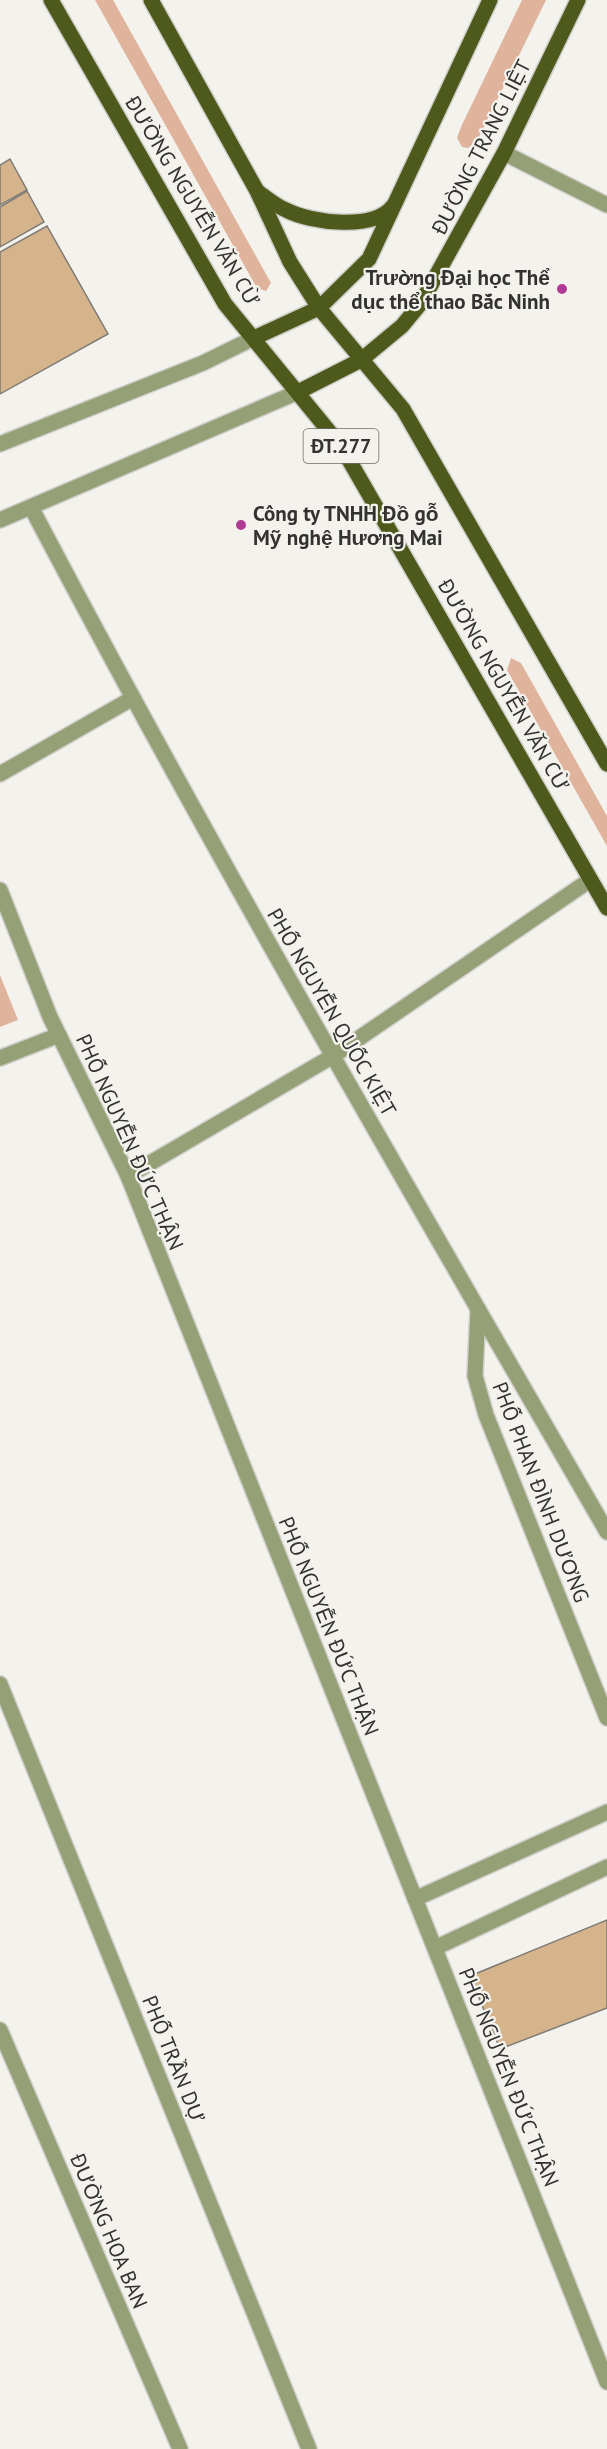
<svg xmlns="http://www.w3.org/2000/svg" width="607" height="2449" font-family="'PT Sans',sans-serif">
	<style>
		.green { fill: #e0b39c }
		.building { fill: #d6b48b; stroke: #7e7a76; stroke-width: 1.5 }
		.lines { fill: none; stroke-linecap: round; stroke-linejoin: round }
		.service-casing { stroke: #d0cfca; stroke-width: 18 }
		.minor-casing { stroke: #d0cfca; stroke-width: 18 }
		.tertiary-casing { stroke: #d0cfca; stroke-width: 18 }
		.primary-casing { stroke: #d0cfca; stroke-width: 18 }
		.service { stroke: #95a077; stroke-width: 15 }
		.minor { stroke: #95a077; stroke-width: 15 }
		.tertiary { stroke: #95a077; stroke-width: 15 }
		.primary { stroke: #4e5a1b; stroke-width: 15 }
		.poi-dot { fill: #af3b95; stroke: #f3f2ec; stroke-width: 2 }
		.labels { text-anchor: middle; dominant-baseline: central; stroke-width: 4.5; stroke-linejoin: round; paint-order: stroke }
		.shield { fill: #f3f2ec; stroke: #6d6c68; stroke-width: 1.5 }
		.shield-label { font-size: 20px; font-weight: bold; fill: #333230 }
		.street-label { font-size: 21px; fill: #333230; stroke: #f3f2ec }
		.poi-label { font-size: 21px; font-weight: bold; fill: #333230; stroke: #f3f2ec; text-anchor: end }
	</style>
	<rect width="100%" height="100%" fill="#f3f2ec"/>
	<!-- green -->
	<g class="green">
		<polygon points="95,0 113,0 271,283 266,291 257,288"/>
		<polygon points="522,0 546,0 477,141 468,148 462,147 457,138 461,127"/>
		<polygon points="511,658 521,663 607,816 607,846 507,670"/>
		<polygon points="0,975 18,1020 0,1027"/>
	</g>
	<!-- building -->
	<g class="building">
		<polygon points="10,159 27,190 0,205 0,165"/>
		<polygon points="27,191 44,222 0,247 0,207"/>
		<polygon points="47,226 108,334 0,394 0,252"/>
		<polygon points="607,1920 607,2008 500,2049 470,1976"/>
	</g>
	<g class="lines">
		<!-- service casing -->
		<g class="service-casing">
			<polyline id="service" points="504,153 607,205"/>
		</g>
		<!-- minor casing -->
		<g class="minor-casing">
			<g id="minor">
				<path d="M 31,507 C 213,854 411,1193 607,1532"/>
				<polyline points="0,774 133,698"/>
				<polyline points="0,890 50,1017 128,1176 607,2382"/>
				<polyline points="0,1058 59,1035"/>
				<polyline points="128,1176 333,1056 590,880"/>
				<polyline points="478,1309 475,1376 486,1415 607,1718"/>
				<polyline points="0,1684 309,2449"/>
				<polyline points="415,1899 607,1812"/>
				<polyline points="435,1948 607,1867"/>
				<polyline points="0,2030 180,2449"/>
			</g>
		</g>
		<!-- tertiary casing -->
		<g class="tertiary-casing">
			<g id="tertiary">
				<polyline points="0,444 203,363 254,338"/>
				<polyline points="0,520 298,392"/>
			</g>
		</g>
		<!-- primary casing -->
		<g class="primary-casing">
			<g id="primary">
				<polyline points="51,0 225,304 341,446 607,908"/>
				<polyline points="151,0 257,191 290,262 319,308 403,409 607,764"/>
				<path d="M 258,192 C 267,198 276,206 286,210 C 311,223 374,231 393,206"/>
				<polyline points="254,338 319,308 369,259 490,0"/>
				<polyline points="298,392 361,360 402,326 421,303 504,153 578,0"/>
			</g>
		</g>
		<!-- service -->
		<use href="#service" class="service"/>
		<!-- minor -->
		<use href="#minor" class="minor"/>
		<!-- tertiary -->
		<use href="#tertiary" class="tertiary"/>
		<!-- primary -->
		<use href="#primary" class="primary"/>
	</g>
	<!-- markers -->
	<g class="poi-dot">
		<circle cx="562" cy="289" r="6"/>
		<circle cx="241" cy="525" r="6"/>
	</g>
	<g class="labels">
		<!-- shield labels -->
		<rect class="shield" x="303.5" y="429" width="75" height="34" rx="4.5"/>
		<g class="shield-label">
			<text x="341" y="446">ĐT.277</text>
		</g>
		<!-- street labels -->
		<g class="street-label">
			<text transform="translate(481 147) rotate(-63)">ĐƯỜNG TRANG LIỆT</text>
			<text transform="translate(193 201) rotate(59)">ĐƯỜNG NGUYỄN VĂN CỪ</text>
			<text transform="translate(504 685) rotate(60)">ĐƯỜNG NGUYỄN VĂN CỪ</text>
			<text transform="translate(332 1012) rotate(60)">PHỐ NGUYỄN QUỐC KIỆT</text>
			<text transform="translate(130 1142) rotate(66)">PHỐ NGUYỄN ĐỨC THẬN</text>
			<text transform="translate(541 1492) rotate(69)">PHỐ PHAN ĐÌNH DƯƠNG</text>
			<text transform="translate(329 1626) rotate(68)">PHỐ NGUYỄN ĐỨC THẬN</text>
			<text transform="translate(174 2059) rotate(68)">PHỐ TRẦN DỰ</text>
			<text transform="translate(509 2077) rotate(68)">PHỐ NGUYỄN ĐỨC THẬN</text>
			<text transform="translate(109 2231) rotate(67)">ĐƯỜNG HOA BAN</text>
		</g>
		<!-- poi labels -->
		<g class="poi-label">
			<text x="550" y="277">Trường Đại học Thể<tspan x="550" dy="24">dục thể thao Bắc Ninh</tspan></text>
			<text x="253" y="513" text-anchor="start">Công ty TNHH Đồ gỗ<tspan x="253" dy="24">Mỹ nghệ Hương Mai</tspan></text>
		</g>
	</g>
</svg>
